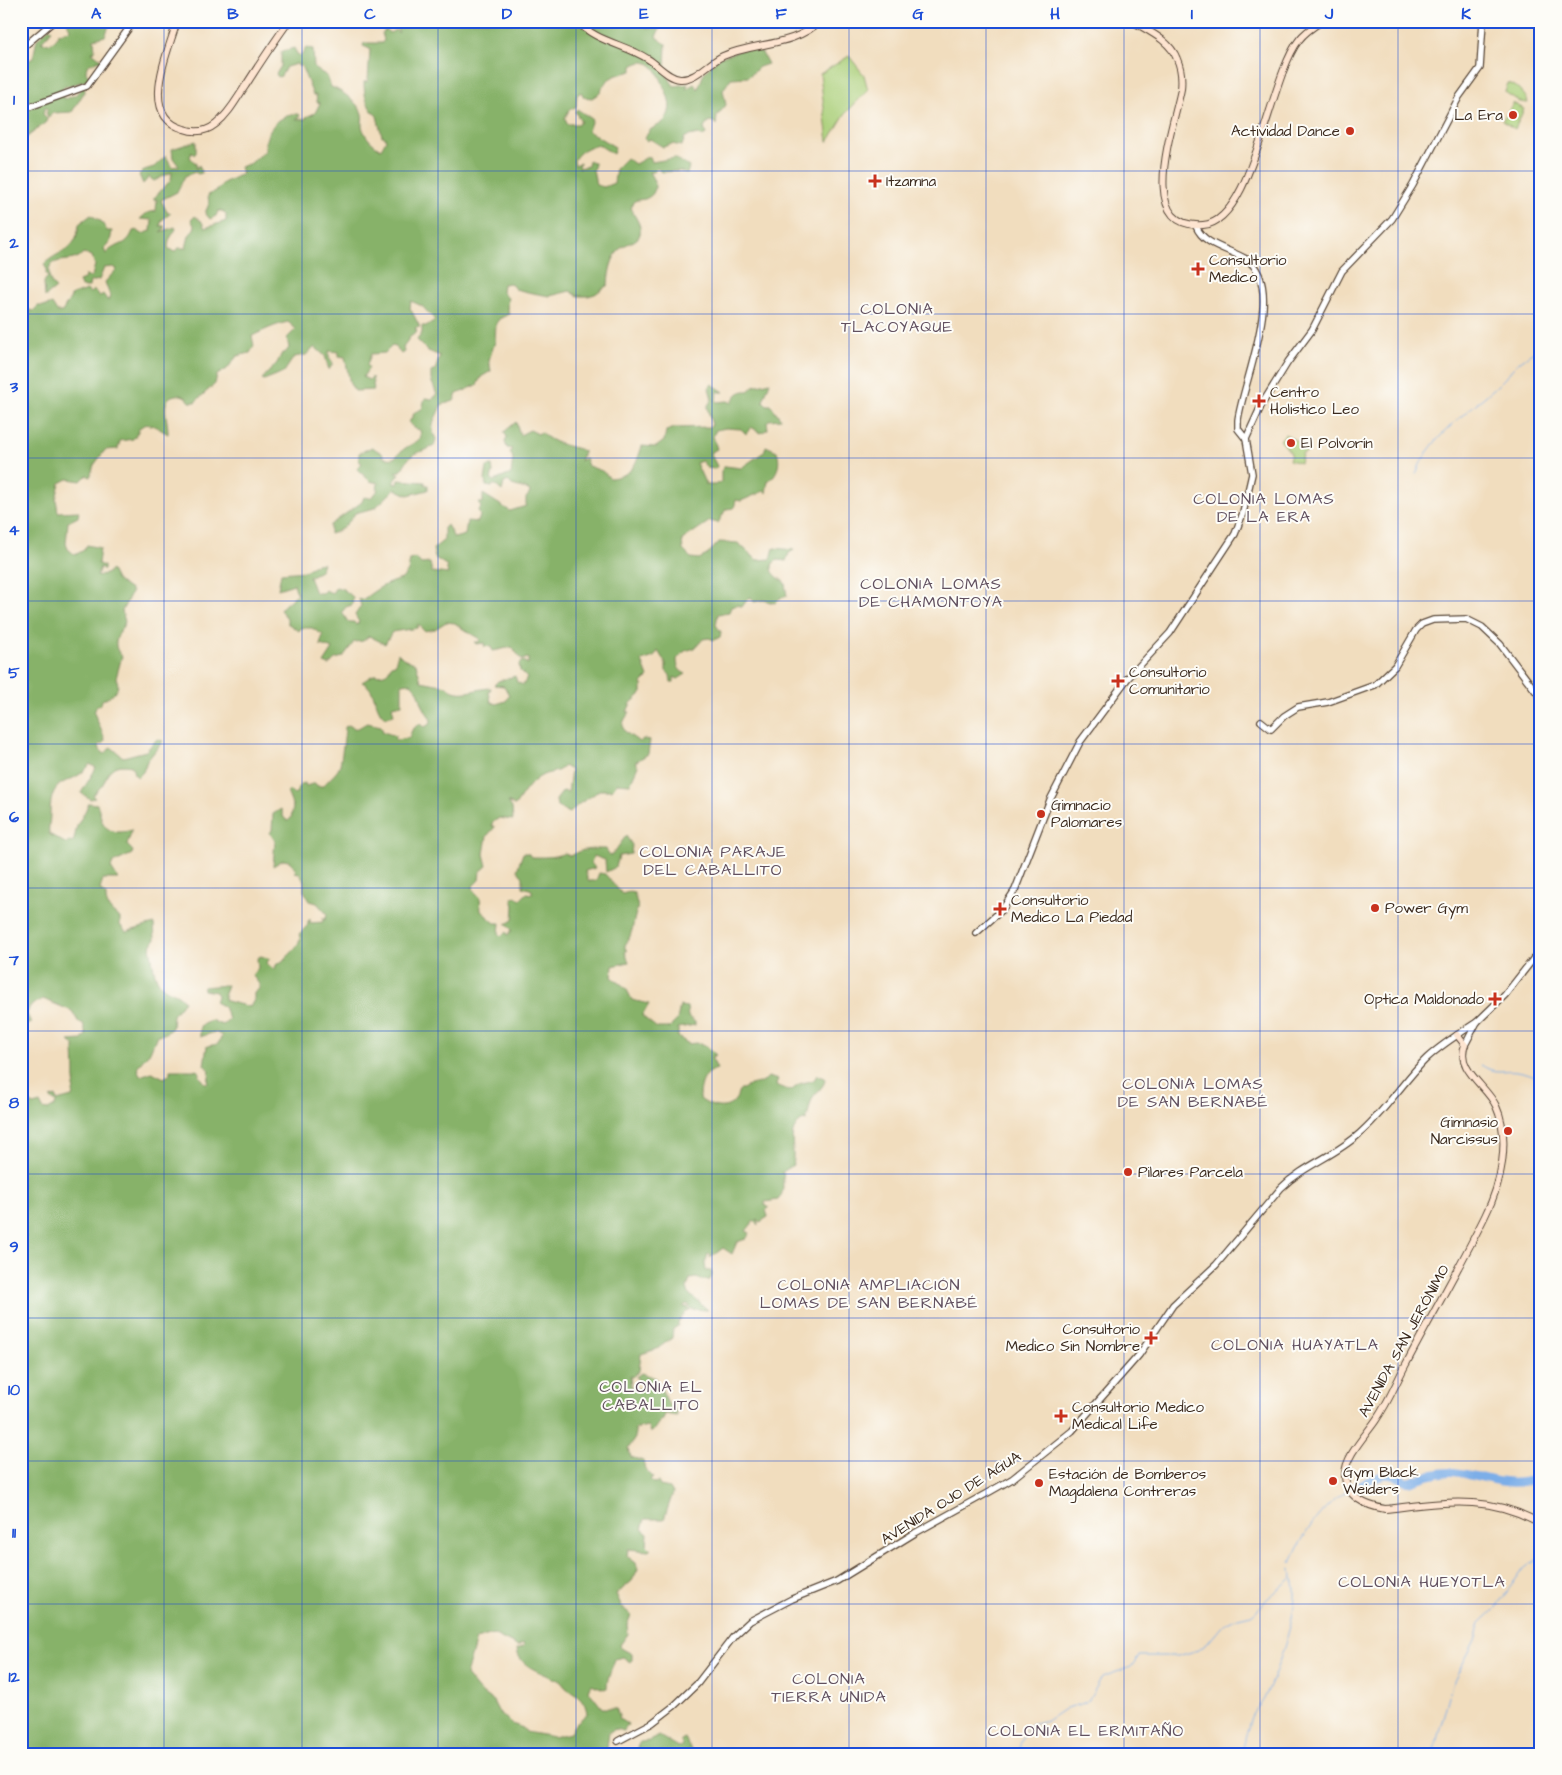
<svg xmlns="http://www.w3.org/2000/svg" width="1562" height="1775" font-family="'Architects Daughter',sans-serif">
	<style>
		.green { fill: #aacf79; stroke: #727c4c }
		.forest { fill: #87b269; stroke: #616e44; fill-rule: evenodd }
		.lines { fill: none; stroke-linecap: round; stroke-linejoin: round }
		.stream { stroke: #7caee8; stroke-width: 1 }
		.river { stroke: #7caee8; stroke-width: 8 }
		.tertiary-casing { stroke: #564536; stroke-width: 8 }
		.secondary-casing { stroke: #564536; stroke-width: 8 }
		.tertiary { stroke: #fff; stroke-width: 5.5 }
		.secondary { stroke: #fde4d0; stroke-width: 6 }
		.grid { fill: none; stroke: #1d4ed8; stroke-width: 1; stroke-opacity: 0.55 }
		.poi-dot { fill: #c8321e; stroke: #fdfcf7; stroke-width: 2 }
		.labels { text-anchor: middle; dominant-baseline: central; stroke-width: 4; stroke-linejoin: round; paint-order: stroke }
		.poi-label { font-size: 15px; fill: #3b2a1e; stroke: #fdfcf7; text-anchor: start }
		.street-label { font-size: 15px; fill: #3b2a1e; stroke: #fdfcf7 }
		.neighbourhood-label { font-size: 16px; letter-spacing: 1px; fill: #625160; stroke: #fdfcf7 }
		.neatline { fill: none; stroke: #1d4ed8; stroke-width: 2 }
		.grid-label { font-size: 16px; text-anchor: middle; font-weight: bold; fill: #1d4ed8 }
	</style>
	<rect width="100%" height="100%" fill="#fdfcf7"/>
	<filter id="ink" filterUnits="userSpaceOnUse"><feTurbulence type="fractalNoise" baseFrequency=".02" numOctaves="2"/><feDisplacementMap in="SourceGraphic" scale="10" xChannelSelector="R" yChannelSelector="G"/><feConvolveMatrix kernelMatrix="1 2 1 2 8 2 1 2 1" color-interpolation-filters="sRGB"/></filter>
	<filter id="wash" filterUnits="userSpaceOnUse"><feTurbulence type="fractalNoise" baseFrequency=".0096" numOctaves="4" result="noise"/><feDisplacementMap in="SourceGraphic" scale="20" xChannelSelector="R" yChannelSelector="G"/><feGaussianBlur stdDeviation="1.12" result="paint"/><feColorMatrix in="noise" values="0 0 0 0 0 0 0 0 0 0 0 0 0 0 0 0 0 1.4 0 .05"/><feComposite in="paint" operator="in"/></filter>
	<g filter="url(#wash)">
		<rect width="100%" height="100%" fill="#f1ddbe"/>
		<!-- green -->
		<g class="green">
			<polygon points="849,56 864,75 868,90 845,114 828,142 820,74"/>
			<path d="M 1508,83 C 1515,84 1527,95 1528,103 L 1520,102 L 1505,92 Z"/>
			<polygon points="1513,103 1524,109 1515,129 1502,121"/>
			<polygon points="1285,434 1308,448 1307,452 1302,454 1300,463 1289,460 1291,453 1280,440"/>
		</g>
		<!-- forest -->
		<g class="forest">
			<path d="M 67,21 L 111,21 L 105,36 L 94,39 L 95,51 L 92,52 L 101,59 L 100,62 L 98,60 C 92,65 86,62 86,73 L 90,77 L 88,80 L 64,87 L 59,93 L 65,99 L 75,95 L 84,86 L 85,91 L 72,112 L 53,113 L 48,117 L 46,112 L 48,109 L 45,108 L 43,114 L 47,118 L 46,122 L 21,142 L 21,65 L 33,58 L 37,39 L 49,28 L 52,30 L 41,42 L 49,44 L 56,39 L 58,34 L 70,30 Z"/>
			<path d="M 376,21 L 398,21 L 399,24 L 402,21 L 645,21 L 647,28 L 660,28 L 656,37 L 666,44 L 665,72 L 674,86 L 688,84 L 686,89 L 694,84 L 698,89 L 704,73 L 718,58 L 750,47 L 762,53 L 768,64 L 759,67 L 748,77 L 731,78 L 723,90 L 726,105 L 717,116 L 716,125 L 714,122 L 709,121 L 704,128 L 706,134 L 701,137 L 698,134 L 685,137 L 682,146 L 672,144 L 663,147 L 650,139 L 646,141 L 644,138 L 649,132 L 648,131 C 654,127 664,124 667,117 C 673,105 668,97 664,87 C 659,72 650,54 632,66 L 632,71 C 618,75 605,76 601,92 L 592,98 L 584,97 L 581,92 L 577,95 L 576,107 L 569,110 L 565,118 L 567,124 L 578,124 L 581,122 L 575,111 L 577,109 L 592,119 L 588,131 L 615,147 L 613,154 L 599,145 C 588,147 580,150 574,160 L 575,165 L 580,163 L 579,168 L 588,166 L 589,160 L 595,164 L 593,170 L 596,185 L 604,187 L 614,183 L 616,168 L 626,158 L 635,164 L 649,156 L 652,162 L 675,158 L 689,167 L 687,174 L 680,171 L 661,172 L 657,168 L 654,172 L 649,172 C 655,181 660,193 645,199 C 641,200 638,199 633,202 L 631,209 C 635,217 642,225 640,234 C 638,242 626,243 621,248 C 611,258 609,271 608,285 L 595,294 L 588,296 L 578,296 L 570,291 L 550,296 L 532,293 L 515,289 L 510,283 L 503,284 L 502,292 L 508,298 L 507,306 L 509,314 L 499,319 L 496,324 L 495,342 L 489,360 L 491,371 L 481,377 L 477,385 L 457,394 L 454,401 L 441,405 C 437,418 428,424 436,439 L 434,446 C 416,456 412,449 401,471 L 394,472 L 400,474 L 393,483 L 398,484 L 399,480 L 425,482 L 425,485 L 428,485 L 428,490 L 408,495 L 395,489 L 375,508 L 355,513 C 351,521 340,532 330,534 L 330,525 L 362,502 L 364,497 L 370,498 L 377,492 L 378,483 L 370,481 L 357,469 L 362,463 L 359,461 L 359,453 L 372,447 L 383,454 L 383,457 C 396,461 395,456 404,449 C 409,445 416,443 421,438 L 420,430 L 414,428 L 409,422 L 415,412 L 422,409 L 425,398 L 432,399 L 437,395 L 431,380 L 431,372 L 435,370 L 440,356 L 428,351 L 417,340 L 422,333 L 422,326 L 426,326 L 435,320 L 422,306 L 411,301 L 410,308 L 420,327 L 415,328 L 417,332 L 410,337 L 403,347 L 404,352 L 401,354 L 396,347 L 392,346 L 385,353 L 371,354 L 367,365 L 369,368 L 363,377 L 369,380 L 372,377 L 374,390 L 355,391 L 350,384 L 345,357 L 339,356 L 339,352 L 329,351 L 329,357 L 333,363 L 329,370 L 325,356 L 315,347 L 306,355 L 294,357 L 284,372 L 264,380 L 262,379 L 277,363 L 282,353 L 285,353 L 289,348 L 287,338 L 296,329 L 288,322 C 274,325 265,330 252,336 L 254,346 L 250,353 L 237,356 L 227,369 L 217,375 L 215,384 L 195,402 L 190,402 C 187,397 182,394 176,395 C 158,397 169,422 168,434 C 160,430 147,418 139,429 C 137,433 136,436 133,439 L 120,441 L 118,449 L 105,450 L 94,465 L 90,477 L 87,475 L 81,481 L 68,479 L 60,483 L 56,499 L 58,512 L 79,511 L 78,517 L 68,522 L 66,544 L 68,549 L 75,555 L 84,550 L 87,545 L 100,548 L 98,564 L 104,566 L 104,570 L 100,567 L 97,576 L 106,574 L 111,570 L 116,580 L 132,591 L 122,611 L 125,622 C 120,633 109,644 122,656 L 116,678 C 122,690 112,696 102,700 L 101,704 L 96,707 L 94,713 L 105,739 L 104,743 L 99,745 L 100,750 L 105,754 L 111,747 L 123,757 L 146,751 L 157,739 L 163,741 L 147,761 L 143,772 L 138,777 L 134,774 L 132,766 C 113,763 110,768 103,784 C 100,788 95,792 93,796 L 95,798 L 90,799 L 81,793 L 96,768 L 90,764 C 73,789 50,771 50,815 C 50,822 48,827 49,834 L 67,844 L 69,841 L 73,842 C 76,835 75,828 79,822 C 82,816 87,810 88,803 L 97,804 C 100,810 100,818 103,823 C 109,834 122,833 132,830 L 127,845 L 133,851 L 132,854 L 113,863 L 111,868 L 118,879 L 103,879 L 100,890 L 106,895 C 105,906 111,912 120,918 L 120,925 L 126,932 L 154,924 L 155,939 L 150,948 C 153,959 153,978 162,986 C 169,993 178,992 184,1001 L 173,1015 L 172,1028 L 164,1034 L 157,1035 L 150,1052 L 137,1067 L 140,1076 L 152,1072 L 164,1078 L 170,1074 L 170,1070 L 195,1070 L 199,1071 L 199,1075 L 205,1083 L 208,1083 L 210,1070 L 204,1065 L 207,1046 L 218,1044 L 222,1036 L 215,1032 L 200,1037 L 200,1026 L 211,1020 L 222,1025 L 229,1019 L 224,1007 L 215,1002 L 217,996 L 216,992 L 204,990 L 203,987 L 227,985 L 224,994 L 226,1001 L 250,1007 L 254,1000 L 254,993 L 259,989 L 259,984 L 252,975 L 258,968 L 257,958 L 261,956 L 270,959 L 266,963 L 275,970 L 276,965 C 286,960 297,948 301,938 L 299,934 L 308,925 L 308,921 L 310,919 L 310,923 L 323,922 L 323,918 L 325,920 L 327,914 L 317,903 L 310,901 L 304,891 L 304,881 L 299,873 L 295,872 L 296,868 L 289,861 L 283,860 L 273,866 L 275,841 L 270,833 L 272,830 L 273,814 L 281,809 L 284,818 L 288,821 L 291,818 L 293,807 L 287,792 L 289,790 L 293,794 L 296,793 L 300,785 L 305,783 L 306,786 L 315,783 L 317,786 L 323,786 C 328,780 336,774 339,768 C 341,763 345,733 345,727 L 349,725 C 357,732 360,726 367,723 L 381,726 L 383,732 L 396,736 L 394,738 L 396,740 L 409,738 L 412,730 L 419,724 L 425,727 L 431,723 C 431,716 427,715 424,708 C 418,696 422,694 411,683 L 402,684 L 402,704 L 392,706 L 394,715 L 385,717 C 374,710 377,688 362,682 C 366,680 370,676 374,675 C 383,674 388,676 391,665 L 395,664 L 398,653 L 403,658 L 416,664 L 421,681 L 447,686 C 458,699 476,688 491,688 L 489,692 L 491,702 L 496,704 L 506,701 L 509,695 L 504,686 L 494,685 L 498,681 L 515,676 L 517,682 L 523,685 L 527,678 L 520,671 L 519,664 L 523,661 L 528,664 L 528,658 L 522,660 L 512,647 L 493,651 L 491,647 L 484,646 L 485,643 L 476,644 L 474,642 L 479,642 L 480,639 C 470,633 463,630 455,623 L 446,622 L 435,629 L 424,631 L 418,624 L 417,628 L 392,632 L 385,644 L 369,636 L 363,641 L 354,642 L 343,657 L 335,659 L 329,665 L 324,663 L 333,649 L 320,645 L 323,635 L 312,628 L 301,628 L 299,631 L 287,623 L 287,618 L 280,610 C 285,603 291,600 297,594 L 294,584 L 278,589 L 281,573 L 305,571 L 316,564 L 323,563 L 320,571 L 309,577 L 315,593 L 322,593 L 325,590 L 332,593 L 336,587 L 343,589 L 353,597 L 352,605 L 346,607 L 342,612 L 348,622 L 354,622 L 356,625 L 359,622 L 355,615 L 361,606 L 359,599 L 362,600 C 377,589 383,584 402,579 L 408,571 L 410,560 L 416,558 L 421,564 L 430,563 L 432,572 L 448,574 L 446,565 L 435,558 L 433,549 L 444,540 L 444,528 L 447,525 L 454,538 L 465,535 L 467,521 L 478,522 L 480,516 L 478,510 L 481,508 L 479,503 L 483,503 L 483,494 L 510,511 L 526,506 L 526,498 L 530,493 L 529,490 L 512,485 L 508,481 L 504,483 L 502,491 L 494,484 L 492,487 L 486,486 L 485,480 L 487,467 L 492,466 L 493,473 L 491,479 L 494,481 L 511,474 L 513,458 L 510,452 L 512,449 L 507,448 L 505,442 L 507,437 L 504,432 L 516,422 L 520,435 L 530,430 L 538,434 L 541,432 C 553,445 569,445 584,451 L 580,461 L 585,458 L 588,466 L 602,471 L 610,478 C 631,476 636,466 642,446 L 656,447 L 664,441 L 666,431 L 675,428 L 709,427 L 712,425 L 707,407 L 712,399 L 709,388 L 712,384 L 724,392 L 717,392 L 716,402 L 728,401 L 732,403 C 734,397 738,390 748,391 L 754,386 L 770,382 L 763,401 L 767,405 L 771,405 L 781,419 L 769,420 L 767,422 L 768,429 L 761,433 L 751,427 L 746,434 L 741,429 L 726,428 L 716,430 L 713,436 L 717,449 L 710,453 L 717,466 L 715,469 L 707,468 L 702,461 L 696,463 L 706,485 L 715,485 L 721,482 L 721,471 L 725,466 L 741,468 L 764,452 L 766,446 L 777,451 C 781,463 778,474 768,481 L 766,493 L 764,491 L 741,501 L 736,500 L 734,508 L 726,509 L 718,523 L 710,521 L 682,540 L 683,550 L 691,558 L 699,559 L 707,555 L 719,542 L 738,543 L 757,560 L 771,559 L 774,548 L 794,550 L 789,553 L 786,561 L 778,560 L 773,563 C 769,574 779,577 785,583 L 787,596 L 780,598 L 775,603 L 763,600 L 754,602 L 752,598 L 749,597 L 742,607 L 737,605 L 731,607 L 729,612 L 718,614 L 716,625 L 721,632 L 720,637 L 714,640 L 709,638 L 703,639 L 695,648 L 685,651 L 677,659 C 677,667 679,671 686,674 L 678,679 L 674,677 L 674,682 L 671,682 L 670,675 L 666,671 L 666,664 L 658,651 L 654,657 L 642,661 L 648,677 L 642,683 L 642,693 L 631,703 L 627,712 L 630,712 C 614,731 629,733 639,742 L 643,739 L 650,740 L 648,754 L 635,762 L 638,766 L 630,784 L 617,783 L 612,790 L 599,790 C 590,799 579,801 570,813 L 557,807 L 556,800 L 563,791 L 568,792 L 571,770 L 564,766 C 558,773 550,772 543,775 C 530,781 521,797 515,806 L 508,802 L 512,808 L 513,820 L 499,818 L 492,823 L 492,826 L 495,827 L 487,836 L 484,854 L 487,866 L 480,872 L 479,880 L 473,886 L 474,891 L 480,897 L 481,911 L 495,923 L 500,923 L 499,934 L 501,936 L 506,932 L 508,935 L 512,930 L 506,924 L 513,920 L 514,906 L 512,898 L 516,896 L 520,900 L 527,893 L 532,894 L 532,890 L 523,887 L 523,877 L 517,870 L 523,853 L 528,853 L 531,857 C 543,857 553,858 565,853 L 570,856 C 582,848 593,849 606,849 L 609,855 L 612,855 L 626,836 L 632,845 L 631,854 L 619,856 L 616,867 L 606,872 L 605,860 L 594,856 L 591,863 L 595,868 L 585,871 L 588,881 L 596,881 L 599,873 L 605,874 L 622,894 L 629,892 L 634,893 C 635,898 639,906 637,910 C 632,923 634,933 625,945 L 625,949 L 628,950 L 625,952 L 629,962 L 613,966 L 612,977 L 626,988 L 632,1000 L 649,1004 L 642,1016 L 657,1028 L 669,1028 L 677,1020 L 680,1006 L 687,1007 L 688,1017 L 695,1022 L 695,1025 L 678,1028 L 678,1037 L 689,1044 C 702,1041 707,1046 716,1055 L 711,1057 L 717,1069 C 703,1073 700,1086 700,1099 C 710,1107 727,1112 735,1100 C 738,1097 737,1092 741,1090 C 747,1086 754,1083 762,1083 L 768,1077 L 778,1080 L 776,1085 L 791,1091 L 799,1084 L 814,1080 L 817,1075 L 825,1078 C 825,1087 817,1091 813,1097 C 809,1104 809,1114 806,1121 L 803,1120 C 787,1130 794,1143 793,1158 C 793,1160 792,1162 793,1165 L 781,1173 L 784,1174 C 781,1183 786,1191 778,1200 L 765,1202 L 765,1206 L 769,1208 L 766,1210 L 768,1217 L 760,1222 L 757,1220 L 758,1225 L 754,1221 L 746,1231 L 750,1233 L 746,1239 L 737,1242 L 732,1254 L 723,1248 L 710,1258 L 711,1255 L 708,1254 L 705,1263 L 706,1271 L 711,1271 L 712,1275 L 710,1280 L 701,1280 L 696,1278 L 690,1279 L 687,1288 L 689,1294 L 708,1310 L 691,1309 L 689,1305 L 686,1304 L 683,1307 L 688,1307 L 690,1310 L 686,1311 L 678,1323 L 678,1326 L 673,1329 L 672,1338 L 657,1349 L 641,1354 L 639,1371 L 632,1377 L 630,1376 L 631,1387 L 640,1389 L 643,1386 L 636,1377 L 641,1373 L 656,1378 L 670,1407 L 676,1410 L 677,1416 L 665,1414 L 663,1420 L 660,1421 L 652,1432 L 650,1432 L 647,1426 L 635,1429 L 635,1438 L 628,1449 L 631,1457 L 643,1461 L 645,1469 L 653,1477 L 650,1479 L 654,1483 L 658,1482 L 660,1486 L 670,1488 L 673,1493 L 664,1519 L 645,1519 L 642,1529 L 648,1534 L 647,1545 L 651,1549 L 649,1551 L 628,1549 L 627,1556 L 636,1563 L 638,1569 L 632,1581 L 616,1594 L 622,1607 L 631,1615 L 627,1625 L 628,1634 L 620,1645 L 621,1648 L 632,1654 L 632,1660 L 630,1662 L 623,1657 L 615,1659 C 612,1669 607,1676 607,1688 L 604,1689 L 591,1684 L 588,1690 L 602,1708 L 616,1708 L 620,1719 L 628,1724 L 624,1731 L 615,1729 L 609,1732 L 607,1747 L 610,1754 L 21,1754 L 21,1076 L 28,1086 L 24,1097 L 33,1105 L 40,1103 L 43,1109 L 48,1110 L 55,1106 L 56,1102 L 50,1098 L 56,1096 L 57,1101 L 72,1097 C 77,1079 74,1063 74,1045 L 69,1041 L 82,1040 L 86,1035 L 83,1023 L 79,1023 L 72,1011 L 43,999 L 30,1006 L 27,1014 L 31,1023 L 21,1027 L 21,314 L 26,309 L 33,311 L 38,306 L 46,306 L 52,304 L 57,312 L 62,312 L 72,295 L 87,290 L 90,293 L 93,290 L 100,296 L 103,294 L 108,301 L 110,296 L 105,282 L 117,269 L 113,267 L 104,268 L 99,280 L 90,282 L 89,287 L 81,287 L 79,281 L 84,279 L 86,275 L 90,277 L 92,276 L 95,265 L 92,256 L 83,253 C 74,266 48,254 49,273 C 49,279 51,284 56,288 L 45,297 L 44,282 L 48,276 L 45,272 L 47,270 L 44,264 C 62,248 76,253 79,224 L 91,215 L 102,222 L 107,231 L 112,231 L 110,242 L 104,249 L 106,254 C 115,242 126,249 133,231 L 137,230 L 142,234 L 151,231 L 152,220 L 140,219 L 147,213 L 156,211 L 157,199 L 154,200 L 154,198 L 171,180 L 172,172 L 154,181 L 149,177 L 143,184 L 139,175 L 144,170 L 154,167 L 166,156 L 172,167 L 179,166 L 173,158 L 172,149 L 196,141 L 196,153 L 194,155 L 192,152 L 190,157 L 196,164 L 196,169 L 199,165 L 202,173 L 198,174 L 195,172 L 185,176 L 177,192 L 161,200 L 167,212 L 171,213 L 162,220 L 160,226 L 164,226 L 165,228 L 160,232 L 175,227 L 176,229 L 169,240 L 168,248 L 174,252 L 179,248 L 186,248 L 189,236 L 195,227 L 191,220 L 195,216 L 202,222 L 205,228 L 226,221 L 226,214 L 222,211 L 218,211 L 216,216 L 210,219 L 205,213 L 209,204 L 208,195 L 218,190 L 223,183 L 242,174 L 240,167 L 251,163 L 265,151 C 264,131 278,114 299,114 L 300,116 L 296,119 L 306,119 L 306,117 L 315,113 L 320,103 L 317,102 L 316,95 L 313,95 L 301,65 L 299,67 L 297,64 L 286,67 L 281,76 L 278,77 L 276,74 L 281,66 L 281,52 L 294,48 L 297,54 L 301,56 L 306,48 L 313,49 L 314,68 L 327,76 L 331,87 C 341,90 360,104 362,114 C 363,117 362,122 362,126 C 364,136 373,145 381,149 L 386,140 L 384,136 L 382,136 L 377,116 C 367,107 364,96 364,82 L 368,81 L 370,49 L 363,46 L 364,43 L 382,43 L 384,40 L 382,33 L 386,30 L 390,33 L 395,30 L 399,33 L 396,26 L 393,28 L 384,29 ZM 493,1634 L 517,1646 L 523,1643 L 524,1646 L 517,1649 C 518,1667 544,1673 558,1680 C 563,1682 564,1688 569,1690 C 579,1695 586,1702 587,1714 L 575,1724 L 570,1733 L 553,1737 L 526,1732 L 523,1728 L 512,1724 L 498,1711 L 493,1701 L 479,1691 L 466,1675 L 476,1639 Z"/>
			<polygon points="659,1736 678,1747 683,1746 681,1740 685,1738 693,1754 628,1754 639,1752 637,1747 640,1742 649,1741"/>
		</g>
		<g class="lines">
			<!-- stream -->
			<g class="stream">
				<path d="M 1416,474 C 1429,436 1473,409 1501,382 C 1507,377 1510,370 1516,365 C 1523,358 1533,353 1541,347"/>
				<path d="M 1481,1065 C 1497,1075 1502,1069 1517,1071 C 1526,1072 1533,1075 1541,1079"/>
				<path d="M 1291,1563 C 1302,1536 1320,1507 1346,1492"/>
				<polyline points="1019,1749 1022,1738 1030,1724 1048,1720 1066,1708 1084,1703 1089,1700 1102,1677 1131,1667 1139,1656 1178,1656 1198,1650 1207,1644 1223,1625 1234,1619 1251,1615 1258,1610 1267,1599 1292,1578 1291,1569"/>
				<path d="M 1242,1754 C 1244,1743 1247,1731 1250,1720 C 1252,1711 1261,1706 1265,1697 C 1276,1673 1303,1603 1293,1579"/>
				<polyline points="1433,1754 1452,1685 1475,1640 1480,1623 1494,1610 1521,1572 1541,1556"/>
			</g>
			<!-- river -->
			<path class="river" d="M 1354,1488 C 1377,1477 1384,1468 1408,1482 C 1422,1478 1438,1471 1453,1472 C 1487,1475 1505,1491 1541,1477"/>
		</g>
	</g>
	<g filter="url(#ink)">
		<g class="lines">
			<!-- tertiary casing -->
			<g class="tertiary-casing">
				<g id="tertiary">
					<polyline points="21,49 54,21"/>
					<polyline points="21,110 87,86 134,21"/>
					<polyline points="1246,439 1262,404 1288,362 1312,330 1342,271 1392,219 1413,185 1459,97 1480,68 1483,21"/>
					<polyline points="1261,721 1271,729 1284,716 1298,707 1328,702 1375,685 1395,666 1416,630 1422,624 1433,620 1466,619 1482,627 1500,644 1541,698"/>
					<path d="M 976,933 L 1002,910 L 1015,890 L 1050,800 L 1080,742 L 1127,679 L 1170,633 L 1235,534 L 1243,513 L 1252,474 L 1246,439 L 1238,429 L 1238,420 C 1243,381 1287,285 1246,259 C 1229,249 1203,245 1196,226"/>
					<polyline points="1465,1045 1477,1022 1505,995 1541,949"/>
					<path d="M 618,1741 L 652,1723 L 674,1706 L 697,1684 L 734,1636 L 750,1621 L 792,1599 L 837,1581 L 915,1533 L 991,1491 L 1012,1479 L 1072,1431 L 1139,1355 L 1173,1305 L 1216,1265 L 1281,1188 C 1304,1165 1335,1156 1359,1134 C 1385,1112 1403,1081 1427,1058 C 1442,1044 1460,1033 1477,1022"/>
				</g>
			</g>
			<!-- secondary casing -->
			<g class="secondary-casing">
				<g id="secondary">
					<path d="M 177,21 C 169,51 137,116 184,129 C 195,133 206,132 216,124 C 229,114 237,98 246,85 C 260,63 274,42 289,21"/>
					<path d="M 577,21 C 596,42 625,44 648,59 C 658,65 668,78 680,79 C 696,80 709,62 723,56 C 754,42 794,47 820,21"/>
					<path d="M 1132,21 C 1148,31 1170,40 1177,59 C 1181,68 1182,80 1181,89 C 1175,123 1134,230 1203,225 C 1253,222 1269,78 1299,40 C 1305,32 1314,26 1322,21"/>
					<path d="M 1457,1035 L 1465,1045 C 1455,1069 1487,1086 1496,1106 C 1511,1139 1501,1185 1485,1216 C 1460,1267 1431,1316 1405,1366 C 1395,1385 1388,1403 1376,1420 C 1366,1435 1345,1456 1345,1475 C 1345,1497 1367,1506 1385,1509 C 1441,1503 1489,1493 1541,1524"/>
				</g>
			</g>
			<!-- tertiary -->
			<use href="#tertiary" class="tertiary"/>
			<!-- secondary -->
			<use href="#secondary" class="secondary"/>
		</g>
	</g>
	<!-- grid -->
	<path class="grid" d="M 164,21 L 164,1754M 302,21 L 302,1754M 438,21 L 438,1754M 576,21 L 576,1754M 712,21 L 712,1754M 849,21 L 849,1754M 986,21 L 986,1754M 1124,21 L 1124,1754M 1260,21 L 1260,1754M 1398,21 L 1398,1754M 21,171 L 1541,171M 21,314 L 1541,314M 21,458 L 1541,458M 21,601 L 1541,601M 21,744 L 1541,744M 21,888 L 1541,888M 21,1031 L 1541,1031M 21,1174 L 1541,1174M 21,1318 L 1541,1318M 21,1461 L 1541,1461M 21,1604 L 1541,1604"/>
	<!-- markers -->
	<g class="poi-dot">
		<circle cx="1513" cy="115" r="5"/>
		<circle cx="1350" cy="131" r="5"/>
		<path d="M872.5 173.5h5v5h5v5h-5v5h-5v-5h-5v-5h5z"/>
		<path d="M1195.5 261.5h5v5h5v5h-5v5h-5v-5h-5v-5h5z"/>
		<path d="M1256.5 393.5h5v5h5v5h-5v5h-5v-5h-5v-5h5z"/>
		<circle cx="1291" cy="443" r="5"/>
		<path d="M1115.5 673.5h5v5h5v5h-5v5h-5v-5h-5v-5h5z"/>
		<circle cx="1041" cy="814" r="5"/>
		<circle cx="1375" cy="908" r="5"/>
		<path d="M997.5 901.5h5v5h5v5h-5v5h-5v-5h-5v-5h5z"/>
		<path d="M1492.5 991.5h5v5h5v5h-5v5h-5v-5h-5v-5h5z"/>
		<circle cx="1508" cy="1131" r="5"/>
		<circle cx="1128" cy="1172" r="5"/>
		<path d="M1148.5 1330.5h5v5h5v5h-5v5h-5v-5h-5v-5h5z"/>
		<path d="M1058.5 1408.5h5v5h5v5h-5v5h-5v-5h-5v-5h5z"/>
		<circle cx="1333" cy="1481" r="5"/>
		<circle cx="1039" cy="1483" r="5"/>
	</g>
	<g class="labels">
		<!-- poi labels -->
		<g class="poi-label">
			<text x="1503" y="115" text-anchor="end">La Era</text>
			<text x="1340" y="131" text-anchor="end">Actividad Dance</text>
			<text x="886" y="181">Itzamna</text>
			<text x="1209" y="260">Consultorio<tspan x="1209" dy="17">Medico</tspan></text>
			<text x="1270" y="392">Centro<tspan x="1270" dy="17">Holistico Leo</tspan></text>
			<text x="1301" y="443">El Polvorín</text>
			<text x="1129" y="672">Consultorio<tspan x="1129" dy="17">Comunitario</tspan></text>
			<text x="1051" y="805">Gimnacio<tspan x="1051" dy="17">Palomares</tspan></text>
			<text x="1011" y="900">Consultorio<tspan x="1011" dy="17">Medico La Piedad</tspan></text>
			<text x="1385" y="908">Power Gym</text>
			<text x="1484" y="999" text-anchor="end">Optica Maldonado</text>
			<text x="1498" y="1122" text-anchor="end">Gimnasio<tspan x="1498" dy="17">Narcissus</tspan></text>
			<text x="1138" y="1172">Pilares Parcela</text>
			<text x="1140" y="1329" text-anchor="end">Consultorio<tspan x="1140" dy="17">Medico Sin Nombre</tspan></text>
			<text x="1072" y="1407">Consultorio Medico<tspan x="1072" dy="17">Medical Life</tspan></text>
			<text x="1343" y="1472">Gym Black<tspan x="1343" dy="17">Weiders</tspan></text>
			<text x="1049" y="1474">Estación de Bomberos<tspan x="1049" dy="17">Magdalena Contreras</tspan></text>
		</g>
		<!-- street labels -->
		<g class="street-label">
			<text transform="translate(1404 1341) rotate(-61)">AVENIDA SAN JERÓNIMO</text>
			<text transform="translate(951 1498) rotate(-32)">AVENIDA OJO DE AGUA</text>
		</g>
		<!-- neighbourhood labels -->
		<g class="neighbourhood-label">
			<text x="897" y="309">COLONIA<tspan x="897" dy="18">TLACOYAQUE</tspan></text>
			<text x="1264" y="499">COLONIA LOMAS<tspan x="1264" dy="18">DE LA ERA</tspan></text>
			<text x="931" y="584">COLONIA LOMAS<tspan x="931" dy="18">DE CHAMONTOYA</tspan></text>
			<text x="713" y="852">COLONIA PARAJE<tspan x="713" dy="18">DEL CABALLITO</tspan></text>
			<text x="1193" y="1084">COLONIA LOMAS<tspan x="1193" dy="18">DE SAN BERNABÉ</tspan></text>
			<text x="869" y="1285">COLONIA AMPLIACIÓN<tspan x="869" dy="18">LOMAS DE SAN BERNABÉ</tspan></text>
			<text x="1295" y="1345">COLONIA HUAYATLA</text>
			<text x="651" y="1387">COLONIA EL<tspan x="651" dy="18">CABALLITO</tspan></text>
			<text x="1422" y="1582">COLONIA HUEYOTLA</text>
			<text x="829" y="1679">COLONIA<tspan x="829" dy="18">TIERRA UNIDA</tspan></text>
			<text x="1086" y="1731">COLONIA EL ERMITAÑO</text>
		</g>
	</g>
	<!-- margin -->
	<rect width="1562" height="1775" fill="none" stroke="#fdfcf7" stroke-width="55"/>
	<rect x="28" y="28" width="1506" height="1720" class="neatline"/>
	<g class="grid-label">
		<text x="96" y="19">A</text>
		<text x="233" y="19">B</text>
		<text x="370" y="19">C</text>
		<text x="507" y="19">D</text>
		<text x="644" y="19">E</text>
		<text x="781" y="19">F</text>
		<text x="918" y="19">G</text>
		<text x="1055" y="19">H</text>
		<text x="1192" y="19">I</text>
		<text x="1329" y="19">J</text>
		<text x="1466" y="19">K</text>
		<text x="14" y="105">1</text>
		<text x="14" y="248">2</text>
		<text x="14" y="392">3</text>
		<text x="14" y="535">4</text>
		<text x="14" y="678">5</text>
		<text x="14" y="822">6</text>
		<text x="14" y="965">7</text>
		<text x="14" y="1108">8</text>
		<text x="14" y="1252">9</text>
		<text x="14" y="1395">10</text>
		<text x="14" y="1538">11</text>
		<text x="14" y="1682">12</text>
	</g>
</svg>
